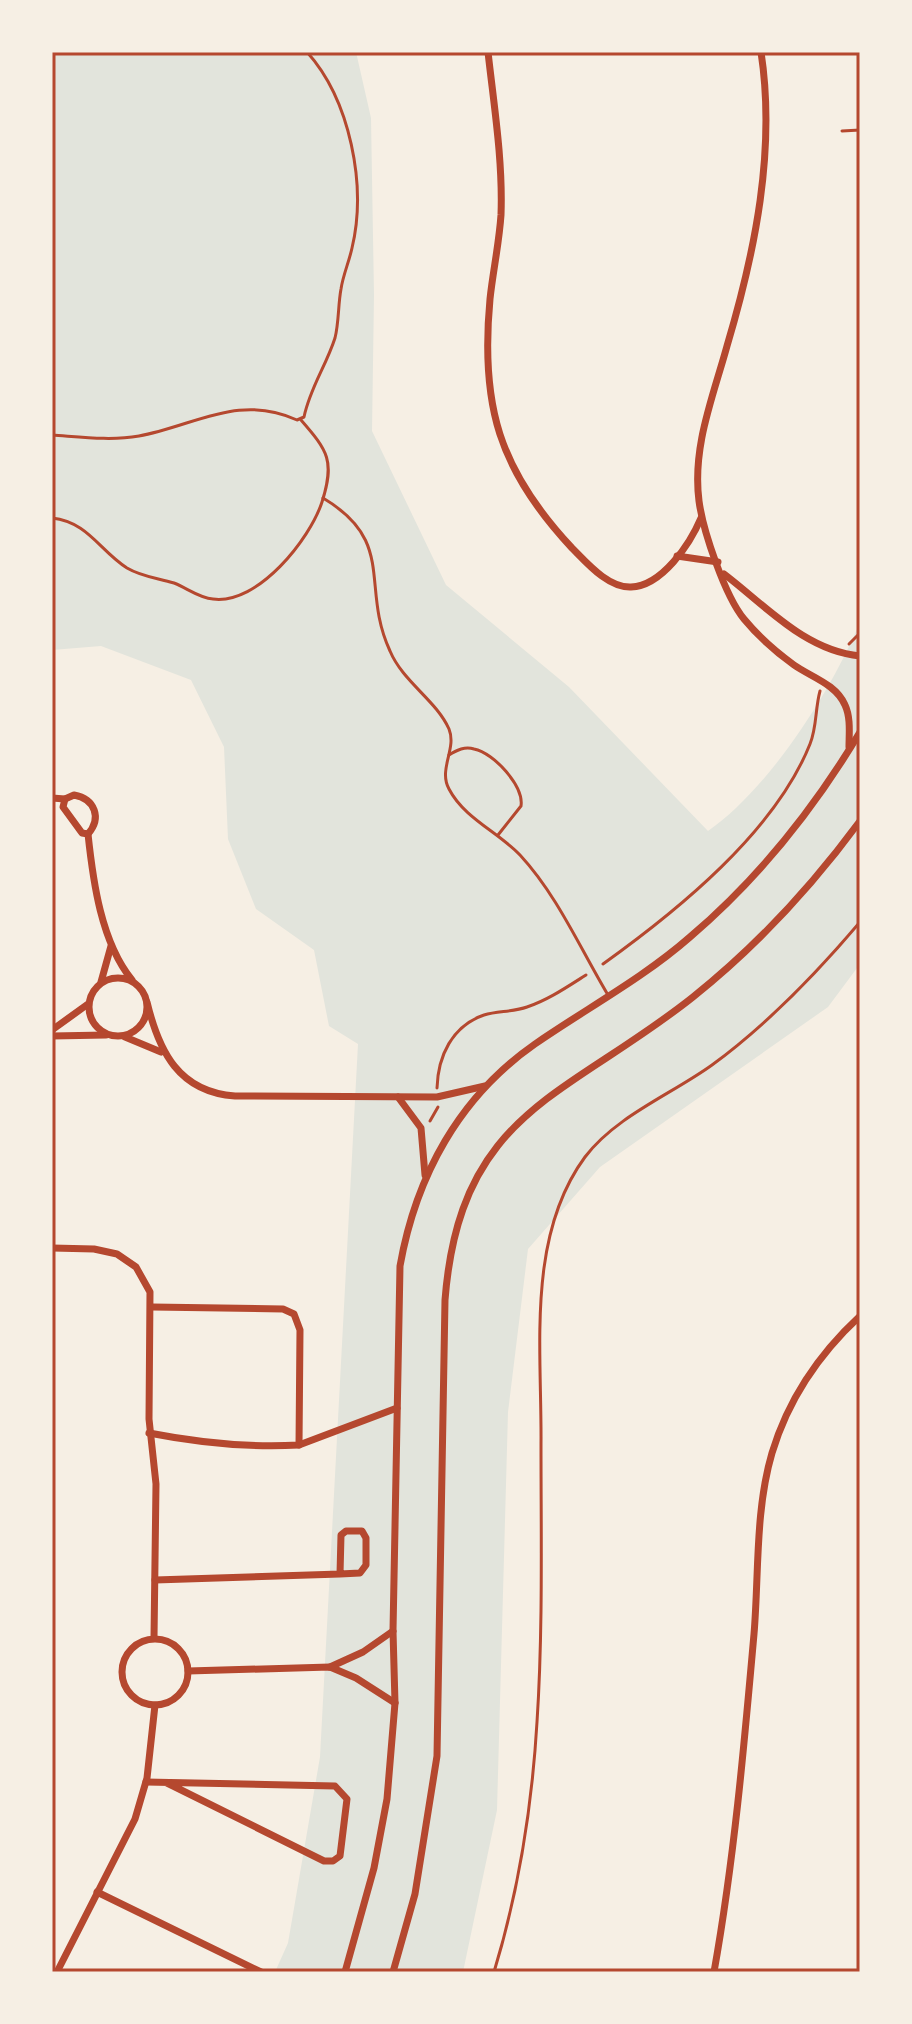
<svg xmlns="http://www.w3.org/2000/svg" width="912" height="2024" font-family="'Titillium Web',sans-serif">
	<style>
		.green { fill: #e2e4dc }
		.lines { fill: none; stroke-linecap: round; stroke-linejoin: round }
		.path { stroke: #b5482f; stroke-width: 3 }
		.service { stroke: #b5482f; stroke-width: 3 }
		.minor { stroke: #b5482f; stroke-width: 7 }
		.neatline { fill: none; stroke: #b5482f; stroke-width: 3 }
	</style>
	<rect width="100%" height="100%" fill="#f6efe4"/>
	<!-- green -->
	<path class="green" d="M 52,52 L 356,52 L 371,118 L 374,295 L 372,431 L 446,585 L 569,687 L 708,831 C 769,789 832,690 860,622 L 860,964 L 828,1007 L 600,1167 L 528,1249 L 508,1412 L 497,1810 L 463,1972 L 275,1972 L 288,1943 L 320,1757 L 358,1044 L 329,1026 L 314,950 L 256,909 L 228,839 L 224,747 L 191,680 L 101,646 L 52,650 Z"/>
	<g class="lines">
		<!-- path -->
		<g class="path">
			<polyline points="842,131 860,130"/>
			<polyline points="849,644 860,633"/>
			<path d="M 603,964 C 677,911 775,832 810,744 C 817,727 815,709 820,691"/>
			<path d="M 437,1088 C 438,1056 452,1026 484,1015 C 498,1011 513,1012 527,1007 C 548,1000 567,987 586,975"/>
			<polyline points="430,1121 438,1107"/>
		</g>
		<!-- service -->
		<g class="service">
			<path d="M 52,435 C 81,437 111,441 139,436 C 194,426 239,393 297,420 L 304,417 C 310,388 326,366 335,338 C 339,322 338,305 341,289 C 343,275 349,262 352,248 C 367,185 350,100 307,52"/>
			<path d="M 323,498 C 397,542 360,586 390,651 C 403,682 436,700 449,729 C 457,749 438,769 449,789 C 464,818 498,832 520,855 C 557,895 580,948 608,995"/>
			<path d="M 52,518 C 88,522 99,550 127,568 C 142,577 158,578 174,583 C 187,588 199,598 213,599 C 258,605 310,539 322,502 C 335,461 328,451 301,420"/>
			<path d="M 449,755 C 457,750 465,746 474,749 C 494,753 524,786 521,806 L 498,835"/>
			<path d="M 494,1972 C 519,1890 532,1807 537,1722 C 543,1630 541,1537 541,1444 C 542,1350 526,1237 585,1157 C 616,1116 672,1094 712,1065 C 768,1024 816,974 860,922"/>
		</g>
		<!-- minor -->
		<g class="minor">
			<path d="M 488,52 C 494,106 503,161 501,215 C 499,244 493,271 490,299 C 480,405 499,470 572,548 C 587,563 608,588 631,587 C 662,586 690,544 701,518"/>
			<path d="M 761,52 C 776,150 755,252 727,346 C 713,397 692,447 699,501 C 703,531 725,596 744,619 C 758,636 776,652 794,665 C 811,677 836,684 845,705 C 851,718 849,734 849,747"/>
			<polyline points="677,556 718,562"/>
			<path d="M 724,574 C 765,605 805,651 860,656"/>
			<path d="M 74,795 C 95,799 102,818 88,834 L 82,833 L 63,807 L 65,799 Z"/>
			<polyline points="52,798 65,799"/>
			<path d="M 88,834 C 93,881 101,942 132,980"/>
			<circle cx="118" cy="1007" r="29"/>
			<polyline points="101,982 111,946"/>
			<path d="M 147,1002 C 159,1052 179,1092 235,1096 L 437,1097 L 485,1086"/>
			<polyline points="52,1030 88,1004"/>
			<polyline points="52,1036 106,1035"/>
			<polyline points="125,1037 161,1052"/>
			<polyline points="398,1097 421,1128 425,1175"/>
			<polyline points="52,1248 94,1249 117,1254 136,1267 150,1292 149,1419 156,1484 154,1638"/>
			<path d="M 149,1433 C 200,1443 247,1448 299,1445 L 300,1330 L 294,1314 L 283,1309 L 152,1307"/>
			<polyline points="299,1445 397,1408"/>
			<polyline points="155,1580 340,1574 360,1573 366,1565 366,1538 362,1531 346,1531 341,1535 340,1574"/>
			<circle cx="155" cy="1672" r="33"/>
			<polyline points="330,1667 363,1652 393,1631"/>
			<polyline points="188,1671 330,1667 356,1678 395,1703"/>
			<polyline points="146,1782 335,1786 347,1799 340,1856 333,1861 324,1861 167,1783"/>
			<polyline points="97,1892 261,1972"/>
			<polyline points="57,1972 135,1819 147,1778 155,1705"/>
			<path d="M 345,1972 L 374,1868 L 387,1799 L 395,1703 L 393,1631 L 400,1266 C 416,1176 459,1097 535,1044 C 587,1008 642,979 690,937 C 758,879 814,809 860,732"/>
			<path d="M 393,1972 L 415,1894 L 437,1756 L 445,1300 C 460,1110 566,1098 693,997 C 757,946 812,886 860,821"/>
			<path d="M 714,1972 C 734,1860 744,1747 754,1634 C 759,1574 755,1511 772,1453 C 788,1400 820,1353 860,1316"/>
		</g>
	</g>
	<!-- border -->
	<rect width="912" height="2024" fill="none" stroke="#f6efe4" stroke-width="108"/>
	<rect x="54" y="54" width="804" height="1916" class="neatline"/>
</svg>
